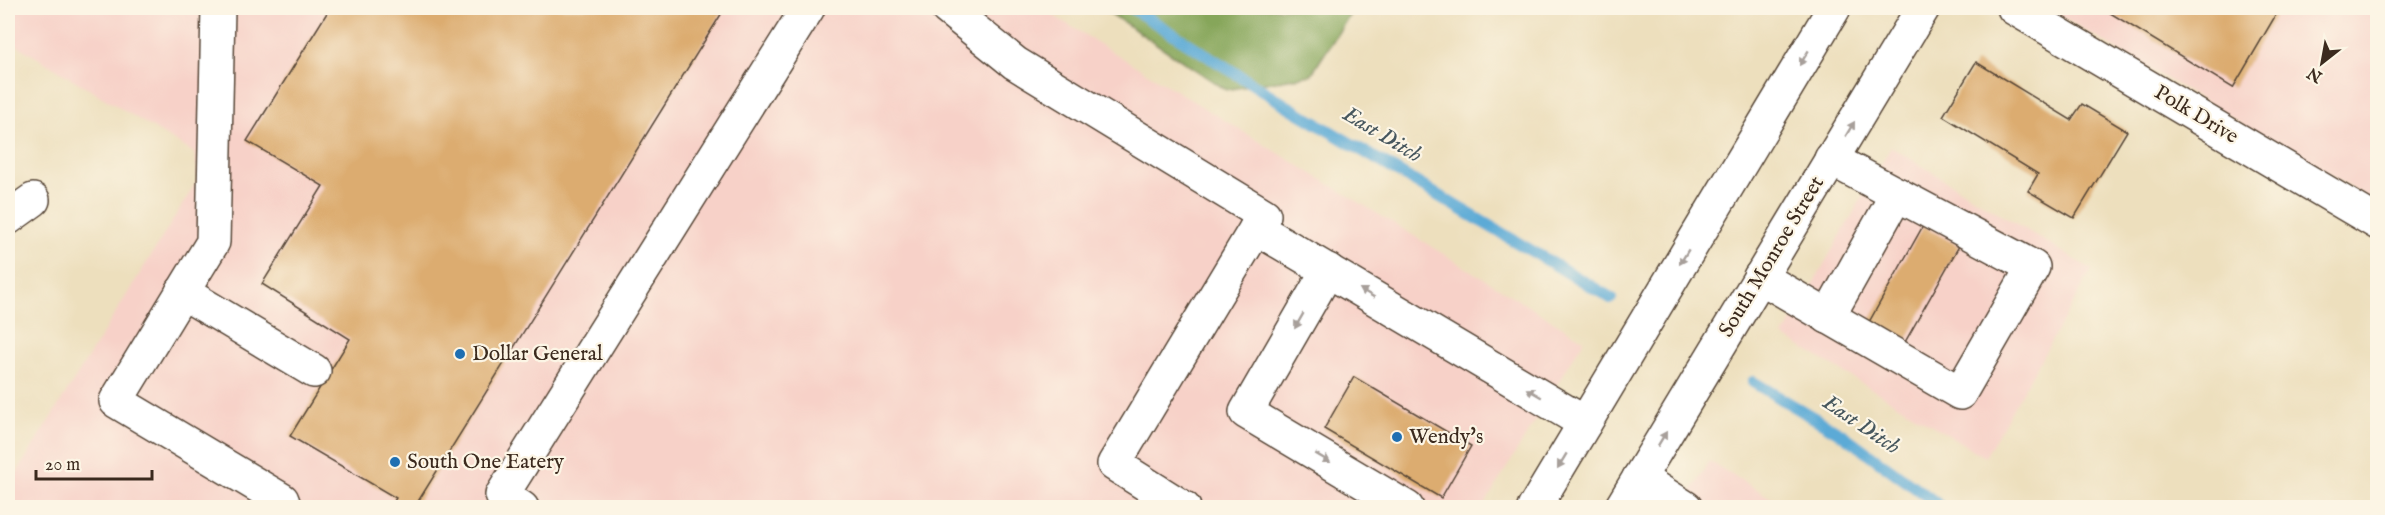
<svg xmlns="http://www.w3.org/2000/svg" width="2385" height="515" font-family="'IM FELL English',serif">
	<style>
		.built { fill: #f7d1c8 }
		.forest { fill: #86a65a; stroke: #60683c; stroke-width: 1.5 }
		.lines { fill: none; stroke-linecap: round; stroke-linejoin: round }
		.stream { stroke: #5caad6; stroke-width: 12 }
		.building { fill: #dcac6f }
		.minor-casing { stroke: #564536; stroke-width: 36 }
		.major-casing { stroke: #564536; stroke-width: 36 }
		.minor { stroke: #fff; stroke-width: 33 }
		.major { stroke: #fff; stroke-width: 33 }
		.oneway { fill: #a79f9a }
		.poi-dot { fill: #1f6fb2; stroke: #fcf5e5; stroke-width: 2 }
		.labels { text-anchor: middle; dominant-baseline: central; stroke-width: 4.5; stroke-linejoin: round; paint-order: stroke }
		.street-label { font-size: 21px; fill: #3b2a1e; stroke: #fcf5e5 }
		.poi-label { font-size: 21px; fill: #3b2a1e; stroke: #fcf5e5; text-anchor: start }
		.water-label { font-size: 22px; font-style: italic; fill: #47575e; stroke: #fcf5e5 }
	</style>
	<rect width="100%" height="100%" fill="#fcf5e5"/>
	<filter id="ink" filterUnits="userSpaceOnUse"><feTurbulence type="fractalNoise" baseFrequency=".0167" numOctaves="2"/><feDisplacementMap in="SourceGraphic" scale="12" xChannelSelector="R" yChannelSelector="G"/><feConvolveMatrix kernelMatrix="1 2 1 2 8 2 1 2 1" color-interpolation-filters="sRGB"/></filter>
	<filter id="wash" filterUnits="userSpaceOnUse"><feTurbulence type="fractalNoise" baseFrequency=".008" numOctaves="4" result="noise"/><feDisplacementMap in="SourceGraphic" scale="24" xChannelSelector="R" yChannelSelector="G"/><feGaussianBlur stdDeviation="1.35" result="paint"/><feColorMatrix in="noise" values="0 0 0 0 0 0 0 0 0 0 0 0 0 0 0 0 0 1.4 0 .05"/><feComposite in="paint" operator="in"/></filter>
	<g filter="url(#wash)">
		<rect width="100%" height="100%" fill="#eddfbd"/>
		<!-- built -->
		<g class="built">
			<polygon points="8,8 1041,8 1584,340 1483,507 8,508 8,487 197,181 197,168 194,153 8,40"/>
			<polygon points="2050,8 2377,8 2377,203 2055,13"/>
			<polygon points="1891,147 2092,270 1985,457 1783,336"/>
			<polygon points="1709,461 1786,507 1682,508"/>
		</g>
		<!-- forest -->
		<polygon class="forest" points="1102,8 1354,8 1311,75 1226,90"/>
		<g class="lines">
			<!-- stream -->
			<g class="stream">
				<polyline points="1132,8 1289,107 1611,298"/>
				<polyline points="1753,382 1843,435 1943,508"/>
			</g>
		</g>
		<g id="blocks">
			<!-- building -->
			<g class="building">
				<polygon points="330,8 725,8 414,508 390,508 396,498 290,436 350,339 262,284 323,186 247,141"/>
				<polygon points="2102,8 2268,8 2277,13 2233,88"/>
				<polygon points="1976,62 2071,120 2082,104 2127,131 2074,218 2028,191 2038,174 1943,116"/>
				<polygon points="1923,226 1959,246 1900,351 1864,331"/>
				<polygon points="1354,377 1471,446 1441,498 1324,429"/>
			</g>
		</g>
	</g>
	<g filter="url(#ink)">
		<use href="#blocks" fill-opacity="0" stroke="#564536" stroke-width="1.5"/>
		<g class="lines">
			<!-- minor casing -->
			<g class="minor-casing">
				<g id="minor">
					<polyline points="218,8 213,242 116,401 282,500 285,508"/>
					<polyline points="947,8 1015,63 1264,215 1114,464 1184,508"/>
					<polyline points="2014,8 2378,223"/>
					<polyline points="8,218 33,200"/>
					<polyline points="1256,228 1585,423"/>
					<polyline points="1328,270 1246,412 1407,508"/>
					<polyline points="1760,277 1960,393 2033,267 1831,159"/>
					<polyline points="182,292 314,371"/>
					<polyline points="1828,317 1897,194"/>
					<polyline points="1639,478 1686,508"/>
					<polyline points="522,508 502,495 808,8"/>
				</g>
			</g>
			<!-- major casing -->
			<g class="major-casing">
				<g id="major">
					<polyline points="1534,508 1834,8"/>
					<polyline points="1621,508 1923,8"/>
				</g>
			</g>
			<!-- minor -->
			<use href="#minor" class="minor"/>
			<!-- major -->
			<use href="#major" class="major"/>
		</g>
		<!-- one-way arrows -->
		<defs><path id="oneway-solid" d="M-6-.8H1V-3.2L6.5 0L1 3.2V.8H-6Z" transform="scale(1.5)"/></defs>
		<g class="oneway">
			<use href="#oneway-solid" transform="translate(1804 58) rotate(121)"/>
			<use href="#oneway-solid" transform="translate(1850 129) rotate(-59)"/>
			<use href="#oneway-solid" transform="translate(1684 257) rotate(121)"/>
			<use href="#oneway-solid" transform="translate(1367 293) rotate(-149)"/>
			<use href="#oneway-solid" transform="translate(1299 321) rotate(120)"/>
			<use href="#oneway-solid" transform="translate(1534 393) rotate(-150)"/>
			<use href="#oneway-solid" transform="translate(1662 439) rotate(-59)"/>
			<use href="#oneway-solid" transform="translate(1323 458) rotate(31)"/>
			<use href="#oneway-solid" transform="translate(1562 461) rotate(121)"/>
		</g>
	</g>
	<!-- markers -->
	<g class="poi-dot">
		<circle cx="460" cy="354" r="6"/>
		<circle cx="1397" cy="437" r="6"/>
		<circle cx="395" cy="462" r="6"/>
	</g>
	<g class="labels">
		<!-- street labels -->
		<g class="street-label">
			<text transform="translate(2196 115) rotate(31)">Polk Drive</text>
			<text transform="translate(1772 257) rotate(-59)">South Monroe Street</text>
		</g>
		<!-- poi labels -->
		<g class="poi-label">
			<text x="472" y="354">Dollar General</text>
			<text x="1409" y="437">Wendy's</text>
			<text x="407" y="462">South One Eatery</text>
		</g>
		<!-- water labels -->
		<g class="water-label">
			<text transform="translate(1382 135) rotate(31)">East Ditch</text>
			<text transform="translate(1861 425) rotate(34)">East Ditch</text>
		</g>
	</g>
	<!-- margin -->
	<rect width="2385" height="515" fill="none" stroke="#fcf5e5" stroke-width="30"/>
	<!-- north arrow -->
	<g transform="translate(2322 63) rotate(211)" stroke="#fcf5e5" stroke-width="4.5" paint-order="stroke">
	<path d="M0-4.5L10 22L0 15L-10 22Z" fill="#3b2a1e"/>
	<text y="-9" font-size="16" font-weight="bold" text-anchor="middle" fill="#3b2a1e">N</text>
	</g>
	<!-- scale -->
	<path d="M36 470v9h116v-9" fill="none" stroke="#3b2a1e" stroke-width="3"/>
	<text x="45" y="470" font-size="18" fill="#3b2a1e" stroke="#fcf5e5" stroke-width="4.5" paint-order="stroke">20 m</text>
</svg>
